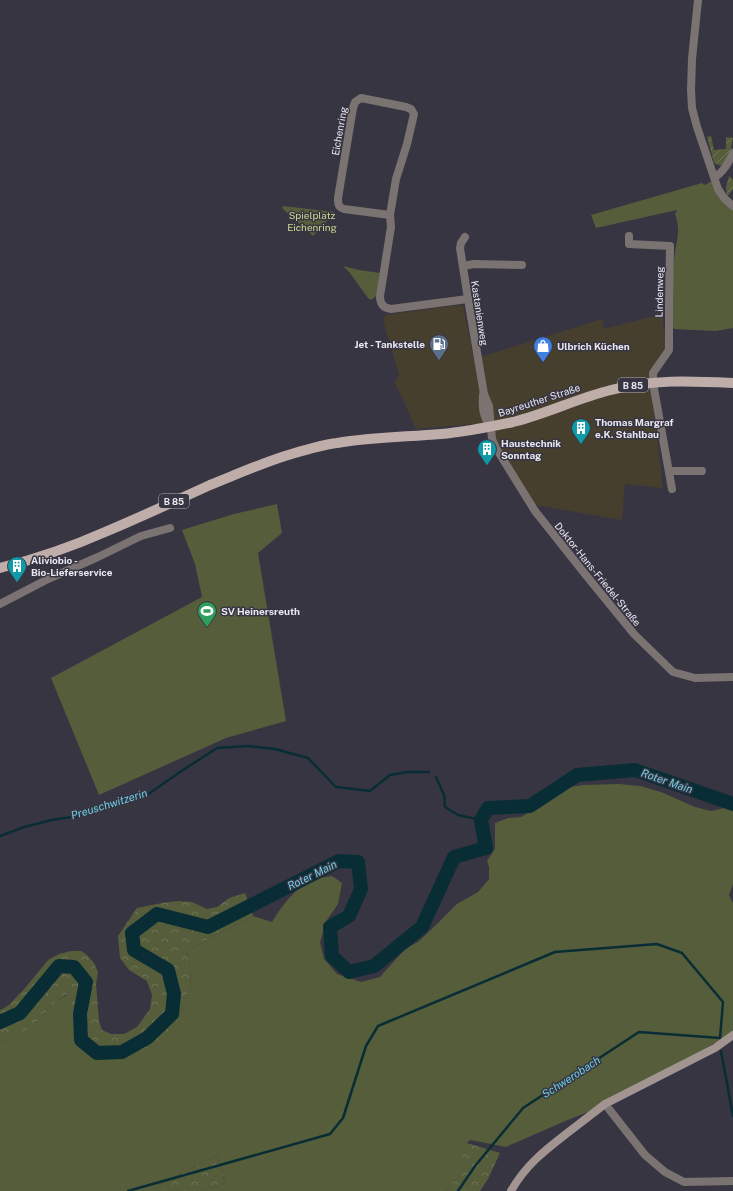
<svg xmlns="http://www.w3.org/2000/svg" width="733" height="1191" font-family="'Public Sans',sans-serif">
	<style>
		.commercial { fill: #473f2d }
		.green { fill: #565d3b }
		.forest { fill: url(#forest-crowns) }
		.garden { fill: url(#garden-furrows) }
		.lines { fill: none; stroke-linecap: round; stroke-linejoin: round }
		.stream { stroke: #092d34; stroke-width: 2.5 }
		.river { stroke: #092d34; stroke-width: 14 }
		.street { stroke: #7b7371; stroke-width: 8 }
		.secondary { stroke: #a19491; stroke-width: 8 }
		.primary { stroke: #beada9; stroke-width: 10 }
		.labels { text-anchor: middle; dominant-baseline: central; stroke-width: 3; stroke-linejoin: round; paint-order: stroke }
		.shield { fill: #383543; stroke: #b4b2bc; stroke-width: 1 }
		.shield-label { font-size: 9px; font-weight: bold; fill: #e9e8f0 }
		.street-label { font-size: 10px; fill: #e9e8f0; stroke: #383543 }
		.park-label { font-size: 10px; fill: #cbda8f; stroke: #383543 }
		.poi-label { font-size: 10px; font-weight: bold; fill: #e9e8f0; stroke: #383543; text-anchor: start }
		.water-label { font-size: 11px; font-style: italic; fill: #6cd0e6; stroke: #383543 }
	</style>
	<defs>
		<pattern id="forest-crowns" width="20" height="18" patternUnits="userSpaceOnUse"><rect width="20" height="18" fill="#565d3b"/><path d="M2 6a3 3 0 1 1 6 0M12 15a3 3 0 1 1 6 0" fill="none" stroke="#6e7458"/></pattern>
		<pattern id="garden-furrows" width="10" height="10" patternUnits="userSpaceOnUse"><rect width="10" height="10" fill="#565d3b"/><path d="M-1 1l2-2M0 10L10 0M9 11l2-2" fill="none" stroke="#6e7458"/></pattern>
	</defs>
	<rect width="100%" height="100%" fill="#383543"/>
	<!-- commercial -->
	<polygon class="commercial" points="459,305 463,306 474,359 602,319 604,329 662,314 667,348 650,376 663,488 625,484 622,520 535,505 485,423 416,429 395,382 399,375 383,320 386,315"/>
	<!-- green -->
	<g class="green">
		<path d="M 714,181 L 733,207 L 733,328 L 716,331 L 674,329 L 672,324 C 672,303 672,283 674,262 C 675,243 682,233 675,214 L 677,210 L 596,228 L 591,215 L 702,183 L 705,185 L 710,182 Z"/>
		<polygon points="283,206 335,212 313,236 282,208"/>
		<polygon points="343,266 359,270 380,273 376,296 374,298 371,300 368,298 350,273"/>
		<polygon points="277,504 282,533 258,553 286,721 226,738 99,795 51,678 202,597 195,564 182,530 234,514"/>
		<path d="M 619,784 L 640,786 L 661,792 L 695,807 L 711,811 L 729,807 L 733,809 L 733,884 L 729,895 L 733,903 L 733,1031 L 730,1034 L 698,1053 L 588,1112 L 563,1122 L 506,1147 L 470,1140 L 467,1143 L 462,1172 L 446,1191 L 203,1191 L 225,1183 L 217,1155 L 151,1189 L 150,1191 L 0,1191 L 0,1041 L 4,1042 L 40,1019 L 56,1001 L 69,994 L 73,1013 L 131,1057 L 148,1046 L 180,1016 L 185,999 L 191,987 L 190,967 L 187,951 L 212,937 L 253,916 L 272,922 C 284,903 295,887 317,879 C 322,877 328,877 332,876 L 342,883 L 338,904 L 327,920 L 320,942 L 324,959 L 337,974 L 361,982 L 380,977 L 405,949 L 418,942 L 438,923 L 457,904 L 478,892 L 489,879 L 489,867 L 487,861 L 495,849 L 495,823 L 508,818 L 521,817 L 528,813 L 532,806 L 543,803 L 551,796 L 563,790 L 571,787 L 582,785 Z"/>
	</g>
	<!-- forest -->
	<g class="forest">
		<polygon points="245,893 253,916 212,937 187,951 190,967 191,987 185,999 180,1016 168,1035 131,1057 110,1063 93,1058 83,1049 77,1035 68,994 56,1001 40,1019 27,1029 4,1042 0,1041 0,1009 1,1010 9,1005 26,987 48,960 59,954 71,951 81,951 87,955 94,963 98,972 96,984 99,1021 102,1030 111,1034 124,1034 137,1027 150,1009 152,995 147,981 129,970 120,958 118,936 137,908 162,903 178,901 192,902 207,909 217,907 229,898"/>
		<polygon points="467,1143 500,1153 488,1179 480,1191 446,1191 462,1172 460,1164"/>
		<polygon points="217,1155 225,1183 203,1191 150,1191 151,1189"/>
	</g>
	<!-- garden -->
	<g class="garden">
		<polygon points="711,136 714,150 726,149 726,137 733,138 729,157 721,166 714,163 707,137"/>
		<polygon points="729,176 733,180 733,189 727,197 726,187"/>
	</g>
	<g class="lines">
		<!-- stream -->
		<g class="stream">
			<polyline points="436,777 444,795 445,807 458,815 481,820"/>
			<polyline points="0,836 24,827 52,820 78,816 102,805 147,795 180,772 217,748 248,746 275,749 308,758 336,787 370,791 390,775 407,772 429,772"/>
			<polyline points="721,1051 733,1116"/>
			<polyline points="128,1191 330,1134 343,1118 366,1046 378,1026 555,952 657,944 682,953 723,1002 720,1038 639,1032 523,1108 475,1166 458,1191"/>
		</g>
		<!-- river -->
		<polyline class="river" points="0,1022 20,1013 59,966 74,967 86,982 80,1014 81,1040 97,1053 122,1052 147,1038 172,1014 174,994 168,970 134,950 132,933 157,914 208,927 339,861 358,862 361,889 349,916 330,927 332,956 349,972 374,966 422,927 454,857 486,848 481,820 488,808 530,806 577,775 635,770 733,804"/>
		<!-- street -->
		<g class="street">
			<polyline points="698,0 692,59 691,90 692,108 697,127 718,189 724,198 733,206"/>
			<path d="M 715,177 C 724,172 729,162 733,153"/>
			<path d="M 390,215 L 344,209 C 338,207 338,204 338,198 L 353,108 L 355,102 L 361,98 L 406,107 L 411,109 L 414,114 L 407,144 L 396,179 L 390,215 L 391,227 L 380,296 C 380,304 383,308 391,309 L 468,299"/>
			<polyline points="629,236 629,244 670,246 669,305 669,350 653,373 653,383 672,489"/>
			<polyline points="465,237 461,243 460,248 468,299 484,394 489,406 492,439 496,448 535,511 585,574 634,634 673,672 695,678 733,677"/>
			<polyline points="463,266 474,264 522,265"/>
			<path d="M 483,395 C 482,408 483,415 490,427"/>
			<polyline points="669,471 702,471"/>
			<polyline points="0,604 48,579 98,557 141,536 170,528"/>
			<polyline points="605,1104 645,1155 665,1172 684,1182 733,1181"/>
		</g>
		<!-- secondary -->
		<path class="secondary" d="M 511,1191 C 525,1166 544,1151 566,1134 C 579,1124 592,1114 605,1104 L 715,1048 L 733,1035"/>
		<!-- primary -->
		<path class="primary" d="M 0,568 C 36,559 71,547 105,532 C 141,517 175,501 210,485 C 235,475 260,464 285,456 C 302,451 320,445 337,443 C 372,437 406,437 441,434 C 465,432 489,427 513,422 C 546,414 578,398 611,390 C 651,379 692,381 733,383"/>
	</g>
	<!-- icons -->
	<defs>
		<g id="fuel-pin" transform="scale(1)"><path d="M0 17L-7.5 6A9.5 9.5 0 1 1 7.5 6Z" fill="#5c6f8a" stroke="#383543"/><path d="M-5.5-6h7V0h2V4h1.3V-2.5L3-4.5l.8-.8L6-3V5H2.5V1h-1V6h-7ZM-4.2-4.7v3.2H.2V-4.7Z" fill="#fff"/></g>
		<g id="shop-pin" transform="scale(1)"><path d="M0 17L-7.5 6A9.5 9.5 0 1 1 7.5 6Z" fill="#3f7fe0" stroke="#383543"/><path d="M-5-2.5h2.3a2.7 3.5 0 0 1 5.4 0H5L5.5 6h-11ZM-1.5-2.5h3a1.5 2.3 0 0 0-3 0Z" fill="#fff"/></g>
		<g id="building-pin" transform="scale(1)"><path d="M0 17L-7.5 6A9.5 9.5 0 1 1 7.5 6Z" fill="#0f9aa8" stroke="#383543"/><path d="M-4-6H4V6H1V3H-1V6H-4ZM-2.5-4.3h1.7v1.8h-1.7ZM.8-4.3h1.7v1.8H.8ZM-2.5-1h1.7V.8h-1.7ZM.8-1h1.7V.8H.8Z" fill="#fff"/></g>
		<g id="stadium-pin" transform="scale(1)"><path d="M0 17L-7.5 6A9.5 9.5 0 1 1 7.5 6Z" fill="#2e9e5b" stroke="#383543"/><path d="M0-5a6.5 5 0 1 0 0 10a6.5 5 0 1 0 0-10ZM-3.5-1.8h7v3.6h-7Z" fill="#fff"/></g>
	</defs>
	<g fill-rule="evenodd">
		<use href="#fuel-pin" x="439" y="344"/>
		<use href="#shop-pin" x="543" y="346"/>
		<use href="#building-pin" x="581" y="428"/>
		<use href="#building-pin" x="487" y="449"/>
		<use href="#building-pin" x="17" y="566"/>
		<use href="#stadium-pin" x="207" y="611"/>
	</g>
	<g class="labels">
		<!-- shield labels -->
		<g class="shield">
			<rect x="618" y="378" width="30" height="14" rx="3"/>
			<rect x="159" y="494" width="30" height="14" rx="3"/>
		</g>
		<g class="shield-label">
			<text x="633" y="385">B 85</text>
			<text x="174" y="501">B 85</text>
		</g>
		<!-- street labels -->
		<g class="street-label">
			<text transform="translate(339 131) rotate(-80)">Eichenring</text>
			<text transform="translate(659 292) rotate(-89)">Lindenweg</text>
			<text transform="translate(480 313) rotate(81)">Kastanienweg</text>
			<text transform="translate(539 400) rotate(-18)">Bayreuther Straße</text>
			<text transform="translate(598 574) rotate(51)">Doktor-Hans-Friedel-Straße</text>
		</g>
		<!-- park labels -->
		<g class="park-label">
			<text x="312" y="215">Spielplatz<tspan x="312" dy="12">Eichenring</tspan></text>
		</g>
		<!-- poi labels -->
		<g class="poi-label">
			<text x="425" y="344" text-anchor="end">Jet - Tankstelle</text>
			<text x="557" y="346">Ulbrich Küchen</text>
			<text x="595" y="422">Thomas Margraf<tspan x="595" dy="12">e.K. Stahlbau</tspan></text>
			<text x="501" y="443">Haustechnik<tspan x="501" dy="12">Sonntag</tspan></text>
			<text x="31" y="560">Aliviobio -<tspan x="31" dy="12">Bio-Lieferservice</tspan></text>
			<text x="221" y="611">SV Heinersreuth</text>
		</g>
		<!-- water labels -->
		<g class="water-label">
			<text transform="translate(667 781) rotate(19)">Roter Main</text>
			<text transform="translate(109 804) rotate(-17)">Preuschwitzerin</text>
			<text transform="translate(312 875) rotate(-26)">Roter Main</text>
			<text transform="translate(571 1077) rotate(-33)">Schwerobach</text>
		</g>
	</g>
</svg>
